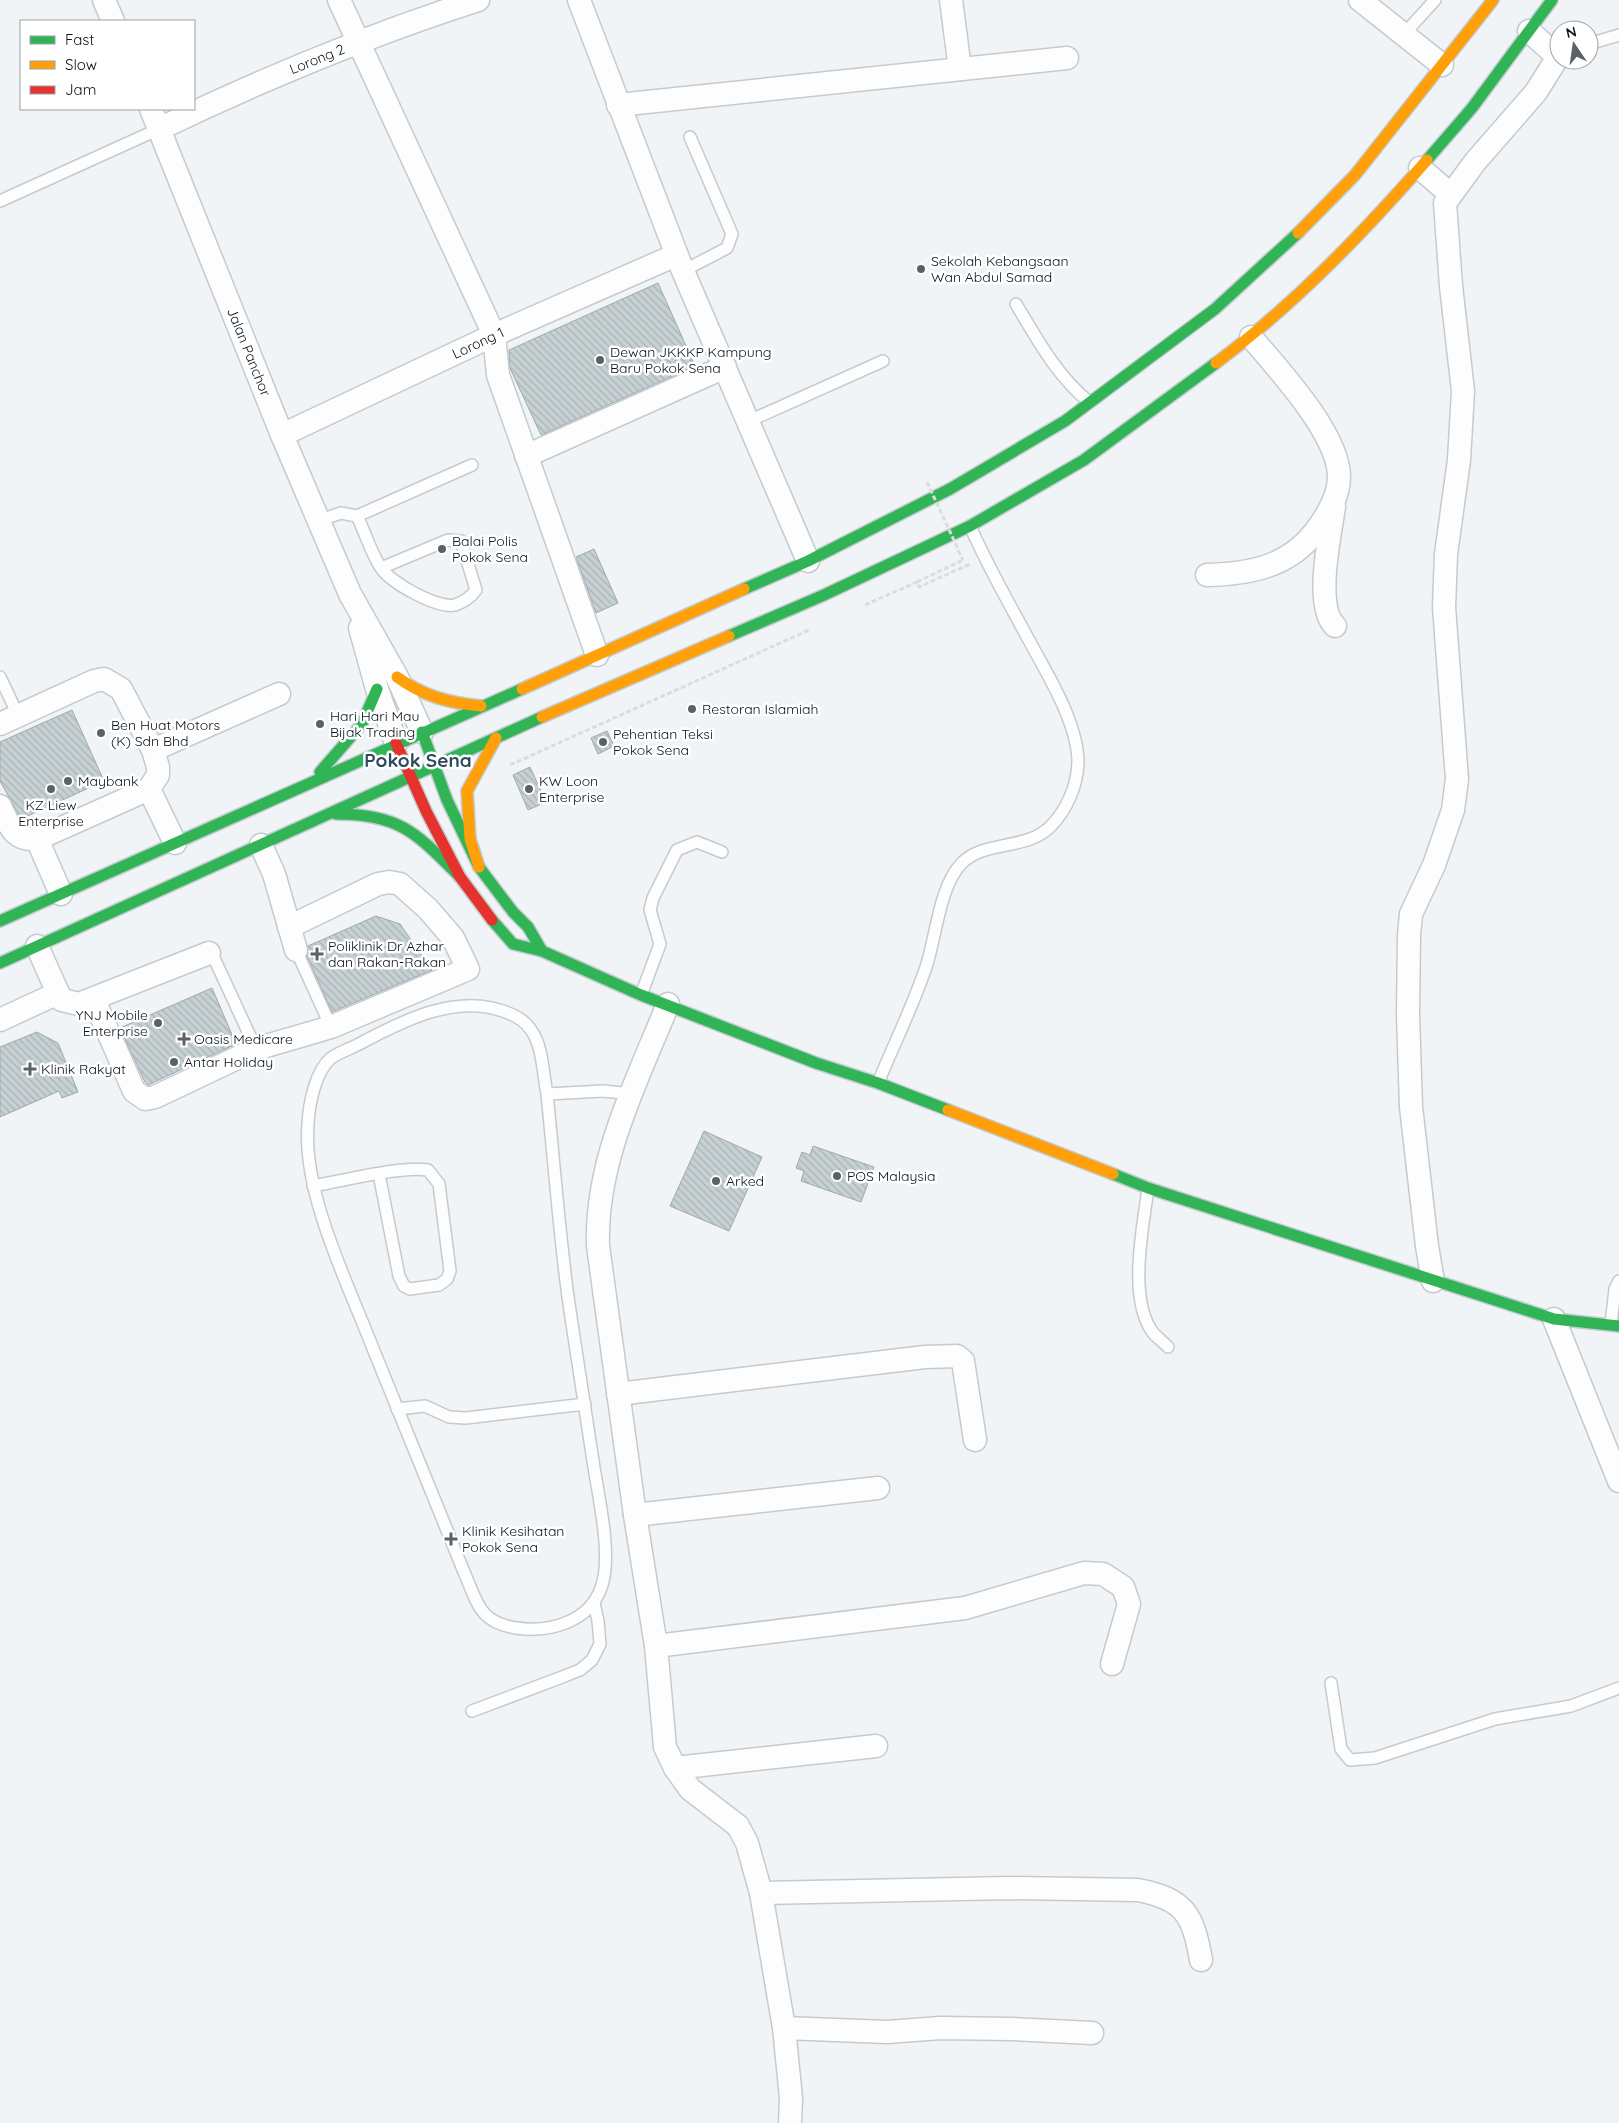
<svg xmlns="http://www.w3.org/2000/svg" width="1619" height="2123" font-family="Quicksand,sans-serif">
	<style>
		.building { fill: url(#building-back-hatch); stroke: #a0a9ab }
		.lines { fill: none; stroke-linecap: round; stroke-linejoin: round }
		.lane-casing { stroke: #c3cbd0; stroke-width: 14 }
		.street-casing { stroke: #c3cbd0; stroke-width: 25 }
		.fast-casing { stroke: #c3cbd0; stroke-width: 14 }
		.slow-casing { stroke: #c3cbd0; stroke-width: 14 }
		.jam-casing { stroke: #c3cbd0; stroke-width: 14 }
		.path { stroke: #dbdcdc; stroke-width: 3; stroke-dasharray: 5 2.5; stroke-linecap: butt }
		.lane { stroke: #fdfdfe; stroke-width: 11 }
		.street { stroke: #fdfdfe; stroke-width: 22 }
		.fast { stroke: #30b455; stroke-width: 11 }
		.slow { stroke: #ff9f0a; stroke-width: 11 }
		.jam { stroke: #e5322d; stroke-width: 11 }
		.path-bridge { stroke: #dbdcdc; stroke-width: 3; stroke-dasharray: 5 2.5; stroke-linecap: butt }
		.poi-dot { fill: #5a6268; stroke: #fff; stroke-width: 2 }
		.labels { text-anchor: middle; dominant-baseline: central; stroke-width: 5; stroke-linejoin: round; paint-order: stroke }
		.street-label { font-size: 14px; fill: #08141c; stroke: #fff }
		.poi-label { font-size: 14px; fill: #08141c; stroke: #fff; text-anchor: start }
		.district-label { font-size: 19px; font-weight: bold; fill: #2d4b5e; stroke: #fff }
	</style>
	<defs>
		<pattern id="building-back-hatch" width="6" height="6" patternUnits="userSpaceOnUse" patternTransform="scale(1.25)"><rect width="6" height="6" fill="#c7d1d3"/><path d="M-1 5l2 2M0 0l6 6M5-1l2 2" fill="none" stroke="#a9b3b5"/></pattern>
	</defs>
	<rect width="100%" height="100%" fill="#f1f4f6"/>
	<!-- building -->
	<g class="building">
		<polygon points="658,283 695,366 541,435 510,368 509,350"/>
		<polygon points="594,549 618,603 596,613 576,557"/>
		<polygon points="72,710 104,781 21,819 0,781 0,742"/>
		<polygon points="607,731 614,746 598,754 591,738"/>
		<polygon points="530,767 546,802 528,810 513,775"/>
		<polygon points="376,916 400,924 432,970 332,1012 307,956 308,946"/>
		<polygon points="212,988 236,1044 148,1085 145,1082 120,1028"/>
		<polygon points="37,1032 58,1043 78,1092 62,1098 59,1091 0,1117 0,1047"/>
		<polygon points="704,1131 762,1157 729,1231 670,1206"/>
		<polygon points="813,1146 874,1167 861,1202 801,1181 804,1171 796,1168 802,1152 810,1155"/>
	</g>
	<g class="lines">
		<!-- lane casing -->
		<g class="lane-casing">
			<g id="lane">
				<polyline points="1404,34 1435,0"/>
				<polyline points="1589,44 1619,35"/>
				<polyline points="0,201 159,129"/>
				<polyline points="683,271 727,248 732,234 690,137"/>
				<path d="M 1016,304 C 1037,339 1057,376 1089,402"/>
				<polyline points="749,421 883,361"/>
				<polyline points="357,516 472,465"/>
				<path d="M 320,520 L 341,513 L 357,516 C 365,532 371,553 381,568 C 391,583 438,609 455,605 C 464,602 471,597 476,590 L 461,541 L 448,540 L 381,568"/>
				<polyline points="0,677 18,715"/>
				<polyline points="296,950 331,1027"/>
				<polyline points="209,953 214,958 256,1049"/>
				<polyline points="641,995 660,944 650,910 653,898 677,850 697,842 722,852"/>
				<path d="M 878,1083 C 894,1044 914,1004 927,964 C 936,935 940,886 961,864 C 983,840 1025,851 1050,827 C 1067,810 1077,786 1078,763 C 1078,724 1049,677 1031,644 C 1010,605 988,567 970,526"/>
				<path d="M 547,1094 C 543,1075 543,1046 531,1030 C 526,1022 516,1016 508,1013 C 459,992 404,1020 361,1043 C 352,1048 340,1052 331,1058 C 315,1072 309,1104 308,1124 C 302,1193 349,1286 374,1351 C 404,1425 434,1498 464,1572 C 478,1604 479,1622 516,1628 C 549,1633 589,1622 601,1588 C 613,1557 598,1495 593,1461 C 585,1407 576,1352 568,1297 C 559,1230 554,1162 547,1094 L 603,1091 L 632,1094"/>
				<path d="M 313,1186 C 343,1181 399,1166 428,1170 L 439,1184 L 450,1271 L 447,1279 L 439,1285 L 410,1289 L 404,1286 L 399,1276 L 379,1174"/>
				<path d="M 1148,1188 C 1143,1228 1127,1300 1154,1334 C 1158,1338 1164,1343 1168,1347"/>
				<polyline points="1611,1324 1615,1289 1619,1281"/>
				<polyline points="397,1409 425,1406 449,1417 466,1418 585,1404"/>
				<polyline points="1331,1683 1341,1749 1350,1760 1375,1758 1495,1719 1571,1706 1619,1688"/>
				<polyline points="472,1711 557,1679 580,1670 592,1660 600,1644 598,1621 594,1603"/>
			</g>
		</g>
		<!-- street casing -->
		<g class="street-casing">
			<g id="street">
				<polyline points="104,0 113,21"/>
				<polyline points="339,0 494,335 498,375 597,655"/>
				<polyline points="579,0 683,271 808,561"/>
				<polyline points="951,0 960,69"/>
				<polyline points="1360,0 1442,65"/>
				<polyline points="618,105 1067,58"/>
				<polyline points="151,109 282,435 350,594 397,677 422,732"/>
				<path d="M 159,129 C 263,79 369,35 478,0"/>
				<polyline points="1420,168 1450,194"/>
				<polyline points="282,435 494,335 676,255"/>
				<polyline points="526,456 725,367"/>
				<path d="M 1334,507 C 1330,535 1314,606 1335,626"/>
				<path d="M 1207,575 C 1249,574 1288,567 1315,532 C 1327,516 1339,497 1339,477 C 1339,434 1278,369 1251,337"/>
				<polyline points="360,628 377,689 396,743"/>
				<path d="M 0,724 L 94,681 L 104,679 L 121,689 L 153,750 L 158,767 L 158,775 L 149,789 L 37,839 C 13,841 9,825 0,806"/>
				<polyline points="153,750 279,694"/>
				<polyline points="149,789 175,843"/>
				<polyline points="37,839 61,894"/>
				<polyline points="261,845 274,874 296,950"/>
				<polyline points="37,946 58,993 62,1000 79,1004 209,953"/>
				<polyline points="94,1000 134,1091 145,1099 155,1097 256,1049 331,1027 468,969 453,938 428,909 400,884 389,882 378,884 289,927"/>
				<path d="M 668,1004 C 637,1081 595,1161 598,1246 L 635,1515 L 656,1646 L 665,1747 L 675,1768 L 690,1789 L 738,1826 L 747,1843 L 761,1893 L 784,2028 L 791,2098 L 790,2123"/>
				<polyline points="0,1020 58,993"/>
				<polyline points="1433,1281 1427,1246 1411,1107 1408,1015 1409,935 1411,914 1434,865 1453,810 1457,779 1444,607 1446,554 1459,460 1463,391 1451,286 1445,203 1475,162 1536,92 1558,57 1529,31"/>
				<polyline points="1554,1319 1619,1481"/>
				<polyline points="618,1394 925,1357 957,1356 963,1361 975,1440"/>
				<polyline points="635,1515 878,1488"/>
				<polyline points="656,1646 965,1608 1084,1573 1103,1574 1123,1587 1129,1604 1112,1664"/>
				<polyline points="675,1768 876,1746"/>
				<path d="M 761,1893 L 1009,1888 L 1138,1890 C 1185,1899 1193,1915 1201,1960"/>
				<polyline points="784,2028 887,2032 941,2028 1012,2029 1092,2033"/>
			</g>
		</g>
		<!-- fast casing -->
		<g class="fast-casing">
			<g id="fast">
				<polyline points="1427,160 1472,108 1552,0"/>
				<polyline points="744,589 808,561 950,489 1065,421 1215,309 1298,233"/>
				<polyline points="729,636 824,595 970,526 1084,460 1216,363"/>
				<polyline points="422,732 447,800 479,867 513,912 528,927 542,951"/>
				<polyline points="320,772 362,724 377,689"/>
				<path d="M 336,814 C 401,814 417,834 460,877"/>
				<polyline points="492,920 513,944 542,951 641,995 816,1063 878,1083 948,1110"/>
				<polyline points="0,921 522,689"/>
				<polyline points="0,963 542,717"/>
				<polyline points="1113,1174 1148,1188 1554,1319 1619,1326"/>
			</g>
		</g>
		<!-- slow casing -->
		<g class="slow-casing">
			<g id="slow">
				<polyline points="1298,233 1355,175 1493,0"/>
				<path d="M 1216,363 C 1295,304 1362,234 1427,160"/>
				<path d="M 397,677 C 423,696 449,703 481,706"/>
				<polyline points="522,689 744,589"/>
				<polyline points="542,717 729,636"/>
				<polyline points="479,867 470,839 467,791 496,738"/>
				<polyline points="948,1110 1113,1174"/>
			</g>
		</g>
		<!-- jam casing -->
		<g class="jam-casing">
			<polyline id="jam" points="396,743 426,811 460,877 492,920"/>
		</g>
		<!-- path -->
		<g class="path">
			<polyline points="917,582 963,560"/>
			<polyline points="865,605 917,582 919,587 970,564"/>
			<polyline points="510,765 809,630"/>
		</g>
		<!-- lane -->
		<use href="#lane" class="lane"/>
		<!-- street -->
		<use href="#street" class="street"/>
		<!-- fast -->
		<use href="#fast" class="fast"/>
		<!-- slow -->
		<use href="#slow" class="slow"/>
		<!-- jam -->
		<use href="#jam" class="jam"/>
		<!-- path-bridge -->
		<polyline class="path-bridge" points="927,482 963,560"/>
	</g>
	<!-- markers -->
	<g class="poi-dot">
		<circle cx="921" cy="269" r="5"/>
		<circle cx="600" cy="360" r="5"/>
		<circle cx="442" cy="549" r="5"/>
		<circle cx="692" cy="709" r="5"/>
		<circle cx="320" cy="724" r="5"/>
		<circle cx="101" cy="733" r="5"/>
		<circle cx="603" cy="742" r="5"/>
		<circle cx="68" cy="781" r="5"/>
		<circle cx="51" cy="789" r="5"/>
		<circle cx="529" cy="789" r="5"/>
		<path d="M314.5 946.5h5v5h5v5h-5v5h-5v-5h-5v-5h5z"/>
		<circle cx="158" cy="1023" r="5"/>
		<path d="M181.5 1031.5h5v5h5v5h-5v5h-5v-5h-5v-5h5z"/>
		<circle cx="174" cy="1062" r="5"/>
		<path d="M27.5 1061.5h5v5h5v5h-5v5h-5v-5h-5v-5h5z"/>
		<circle cx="837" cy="1176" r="5"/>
		<circle cx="716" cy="1181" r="5"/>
		<path d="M448.5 1531.5h5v5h5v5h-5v5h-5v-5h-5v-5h5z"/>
	</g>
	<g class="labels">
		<!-- street labels -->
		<g class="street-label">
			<text transform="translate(317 59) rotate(-22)">Lorong 2</text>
			<text transform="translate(478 343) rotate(-25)">Lorong 1</text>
			<text transform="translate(249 352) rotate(68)">Jalan Panchor</text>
		</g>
		<!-- poi labels -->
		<g class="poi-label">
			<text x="931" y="261">Sekolah Kebangsaan<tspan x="931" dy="16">Wan Abdul Samad</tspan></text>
			<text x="610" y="352">Dewan JKKKP Kampung<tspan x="610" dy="16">Baru Pokok Sena</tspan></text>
			<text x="452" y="541">Balai Polis<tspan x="452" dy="16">Pokok Sena</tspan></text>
			<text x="702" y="709">Restoran Islamiah</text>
			<text x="330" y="716">Hari Hari Mau<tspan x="330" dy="16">Bijak Trading</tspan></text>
			<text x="111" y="725">Ben Huat Motors<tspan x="111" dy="16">(K) Sdn Bhd</tspan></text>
			<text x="613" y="734">Pehentian Teksi<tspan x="613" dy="16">Pokok Sena</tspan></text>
			<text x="78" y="781">Maybank</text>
			<text x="539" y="781">KW Loon<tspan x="539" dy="16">Enterprise</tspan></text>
			<text x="51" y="805" text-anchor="middle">KZ Liew<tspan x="51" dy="16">Enterprise</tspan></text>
			<text x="328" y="946">Poliklinik Dr Azhar<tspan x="328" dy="16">dan Rakan-Rakan</tspan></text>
			<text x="148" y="1015" text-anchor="end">YNJ Mobile<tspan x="148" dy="16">Enterprise</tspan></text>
			<text x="194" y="1039">Oasis Medicare</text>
			<text x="184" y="1062">Antar Holiday</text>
			<text x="41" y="1069">Klinik Rakyat</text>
			<text x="847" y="1176">POS Malaysia</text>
			<text x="726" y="1181">Arked</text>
			<text x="462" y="1531">Klinik Kesihatan<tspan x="462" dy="16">Pokok Sena</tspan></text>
		</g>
		<!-- district labels -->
		<g class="district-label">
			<text x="418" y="760">Pokok Sena</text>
		</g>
	</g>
	<!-- legend -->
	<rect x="20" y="20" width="175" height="90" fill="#ffffff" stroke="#9ca1a4"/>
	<rect x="30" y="36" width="25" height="8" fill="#30b455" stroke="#9ca1a4"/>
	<text x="65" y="45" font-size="15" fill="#08141c">Fast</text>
	<rect x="30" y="61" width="25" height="8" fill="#ff9f0a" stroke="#9ca1a4"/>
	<text x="65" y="70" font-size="15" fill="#08141c">Slow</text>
	<rect x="30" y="86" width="25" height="8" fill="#e5322d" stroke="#9ca1a4"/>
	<text x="65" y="95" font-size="15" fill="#08141c">Jam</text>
	<!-- north arrow -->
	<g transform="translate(1574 45) rotate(347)"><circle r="24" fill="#ffffff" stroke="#9ca1a4"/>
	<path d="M0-4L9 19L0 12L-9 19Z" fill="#5a6268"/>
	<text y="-8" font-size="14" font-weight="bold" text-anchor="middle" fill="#08141c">N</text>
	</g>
</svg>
